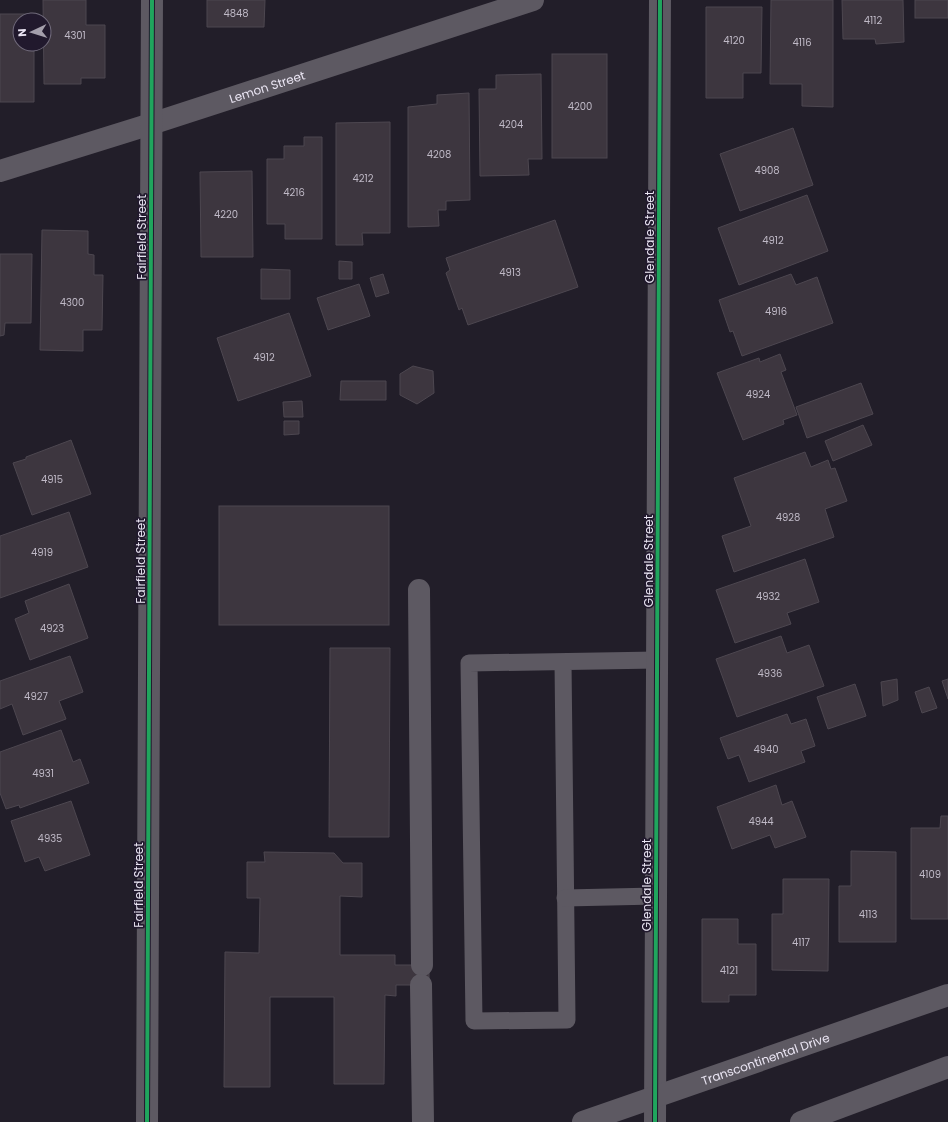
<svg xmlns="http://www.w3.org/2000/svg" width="948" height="1122" font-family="Poppins,sans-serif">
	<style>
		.building { fill: #3d363f; stroke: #4d4750 }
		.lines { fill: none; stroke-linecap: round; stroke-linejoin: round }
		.service { stroke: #5d5962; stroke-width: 17 }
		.minor { stroke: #5d5962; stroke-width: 22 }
		.tertiary { stroke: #5d5962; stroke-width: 22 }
		.cycleway-casing { stroke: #21192d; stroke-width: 6 }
		.cycleway { stroke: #20a55d; stroke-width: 4 }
		.labels { text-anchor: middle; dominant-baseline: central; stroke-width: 3.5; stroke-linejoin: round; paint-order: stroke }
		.number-label { font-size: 10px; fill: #bfb9c6 }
		.street-label { font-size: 12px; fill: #eae5f3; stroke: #21192d }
	</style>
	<rect width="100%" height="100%" fill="#221e29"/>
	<!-- building -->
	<g class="building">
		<polygon points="43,0 86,0 86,25 105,25 105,78 81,78 81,84 44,84"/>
		<polygon points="207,0 265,0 264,27 207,27"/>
		<polygon points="771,0 833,0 833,107 802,106 802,84 770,84"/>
		<polygon points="842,0 903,0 904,42 876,44 875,39 843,39"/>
		<rect x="915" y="0" width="33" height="18"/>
		<polygon points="706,7 762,7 761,73 743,73 743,98 706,98"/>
		<polygon points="0,14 35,14 34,20 20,20 20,44 34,44 34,102 0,102"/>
		<rect x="552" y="54" width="55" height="104"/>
		<polygon points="541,74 542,159 528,159 529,175 480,176 479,89 496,89 496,75"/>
		<polygon points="469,93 470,200 446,201 446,210 438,210 439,226 408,227 408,107 437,104 437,95"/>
		<polygon points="390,122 390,233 362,233 363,245 336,245 336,123"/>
		<polygon points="793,128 813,185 740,211 720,154"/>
		<polygon points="304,137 322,137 322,239 285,239 285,224 267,224 267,159 284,159 284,146 304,146"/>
		<polygon points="252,171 253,257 201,257 200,172"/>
		<polygon points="807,195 828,251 739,285 718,228"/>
		<polygon points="555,220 578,287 468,325 462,308 459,310 446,273 450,270 446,258"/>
		<polygon points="42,230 88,231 88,254 94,255 94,275 103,275 102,330 83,330 83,351 40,350"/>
		<polygon points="0,254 32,254 31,323 5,323 4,335 0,336"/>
		<polygon points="339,261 352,262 352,279 339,279"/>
		<polygon points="261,269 290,270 290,299 261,299"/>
		<polygon points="383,274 389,293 376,297 370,278"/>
		<polygon points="791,274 796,285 817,277 833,323 742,356 733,331 730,332 719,300"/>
		<polygon points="359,284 370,316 328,330 317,298"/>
		<polygon points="289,313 311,376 238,401 217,338"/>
		<polygon points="780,354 786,370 781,372 797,415 783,420 784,424 743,440 717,373 759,358 760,362"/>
		<polygon points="413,366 433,371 434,393 417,404 400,395 400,374"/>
		<polygon points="341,381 386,381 386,400 340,400"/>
		<polygon points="861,383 873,414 807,438 796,407"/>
		<polygon points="302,401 303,417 284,417 283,402"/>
		<polygon points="284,421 299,421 299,434 284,435"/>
		<polygon points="863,425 872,445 833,461 825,441"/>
		<polygon points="71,440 91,494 32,515 13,463 26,459 26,457"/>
		<polygon points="805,452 811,467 828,460 831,469 835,468 847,501 825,509 834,537 734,572 722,536 751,526 734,478"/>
		<rect x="219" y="506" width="170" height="119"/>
		<polygon points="69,512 88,567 0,598 0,536"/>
		<polygon points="805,559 819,602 787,613 791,624 735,643 716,590"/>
		<polygon points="69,584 88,638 30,660 15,619 29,613 25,601"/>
		<polygon points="781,636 787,653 809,645 824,686 737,717 716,659"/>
		<polygon points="330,648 390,648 389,837 329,837"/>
		<polygon points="70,656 83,692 59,701 66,719 23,735 12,704 0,709 0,681"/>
		<polygon points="897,679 898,700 883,706 881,682"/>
		<polygon points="948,679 948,699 942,681"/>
		<polygon points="855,684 866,716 828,729 817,697"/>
		<polygon points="929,687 937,708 922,713 915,692"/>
		<polygon points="787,714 791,724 806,719 815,746 801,751 805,762 749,782 739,755 728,759 720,738"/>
		<polygon points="61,730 73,762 80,759 89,783 20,808 19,805 6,809 0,793 0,752"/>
		<polygon points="776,785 782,805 792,801 806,837 775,848 770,835 732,849 717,807"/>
		<polygon points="71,801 90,855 45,871 39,857 25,862 11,821"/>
		<polygon points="941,816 948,816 948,919 911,919 911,828 940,828"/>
		<polygon points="851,851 896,852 896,942 839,942 839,886 851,886"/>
		<polygon points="264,852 334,853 343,863 362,863 362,897 340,896 340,955 395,955 395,965 429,965 429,985 396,985 396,996 385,995 384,1084 334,1084 334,997 270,997 270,1087 224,1087 225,952 259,953 260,898 247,898 247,862 265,862"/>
		<polygon points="783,879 829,879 828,971 772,970 772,914 783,914"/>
		<polygon points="702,919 738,919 738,944 756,944 756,995 729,995 729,1002 702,1002"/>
	</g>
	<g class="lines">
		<!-- service -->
		<g class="service">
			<polyline points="563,662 567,1020 474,1021 469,663 657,660"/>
			<polyline points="565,898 656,896"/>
		</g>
		<!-- minor -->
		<g class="minor">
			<path id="s1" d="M 0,171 L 151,124 L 533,0"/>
			<polyline points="419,590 422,965"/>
			<polyline points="421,985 423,1122"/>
			<polyline points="147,1122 152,0"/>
			<polyline points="655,1122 660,0"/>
		</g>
		<!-- tertiary -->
		<g class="tertiary">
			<path id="s2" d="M 583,1122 L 948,995"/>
			<polyline points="801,1122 948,1067"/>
		</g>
		<!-- cycleway casing -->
		<g class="cycleway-casing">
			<g id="cycleway">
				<polyline points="147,1122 152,0"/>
				<polyline points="655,1122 660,0"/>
			</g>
		</g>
		<!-- cycleway -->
		<use href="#cycleway" class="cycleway"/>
	</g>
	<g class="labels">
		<!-- number labels -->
		<g class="number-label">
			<text x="236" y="13">4848</text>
			<text x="873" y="20">4112</text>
			<text x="75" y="35">4301</text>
			<text x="734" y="40">4120</text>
			<text x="802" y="42">4116</text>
			<text x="580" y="106">4200</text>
			<text x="511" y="124">4204</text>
			<text x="439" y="154">4208</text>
			<text x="767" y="170">4908</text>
			<text x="363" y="178">4212</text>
			<text x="294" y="192">4216</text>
			<text x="226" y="214">4220</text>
			<text x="773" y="240">4912</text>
			<text x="510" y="272">4913</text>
			<text x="72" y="302">4300</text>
			<text x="776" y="311">4916</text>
			<text x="264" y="357">4912</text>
			<text x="758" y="394">4924</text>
			<text x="52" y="479">4915</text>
			<text x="788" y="517">4928</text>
			<text x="42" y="552">4919</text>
			<text x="768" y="596">4932</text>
			<text x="52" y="628">4923</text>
			<text x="770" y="673">4936</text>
			<text x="36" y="696">4927</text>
			<text x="766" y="749">4940</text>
			<text x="43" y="773">4931</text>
			<text x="761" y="821">4944</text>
			<text x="50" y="838">4935</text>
			<text x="930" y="874">4109</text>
			<text x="868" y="914">4113</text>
			<text x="801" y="942">4117</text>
			<text x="729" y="970">4121</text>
		</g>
		<!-- street labels -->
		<g class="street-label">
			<text stroke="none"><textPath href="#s1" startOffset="280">Lemon Street</textPath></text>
			<text transform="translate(141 237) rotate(-90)">Fairfield Street</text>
			<text transform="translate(649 237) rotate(-90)">Glendale Street</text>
			<text transform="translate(140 561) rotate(-90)">Fairfield Street</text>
			<text transform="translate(648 561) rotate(-90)">Glendale Street</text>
			<text transform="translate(138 885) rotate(-90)">Fairfield Street</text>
			<text transform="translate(646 885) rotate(-90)">Glendale Street</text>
			<text stroke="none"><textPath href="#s2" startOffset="193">Transcontinental Drive</textPath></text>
		</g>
	</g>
	<!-- north arrow -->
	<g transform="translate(32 32) rotate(266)"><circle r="19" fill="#21192d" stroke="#716b7c"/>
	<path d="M0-3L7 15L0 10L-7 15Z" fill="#a49fac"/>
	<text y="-6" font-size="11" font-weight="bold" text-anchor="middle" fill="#eae5f3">N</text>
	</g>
</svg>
